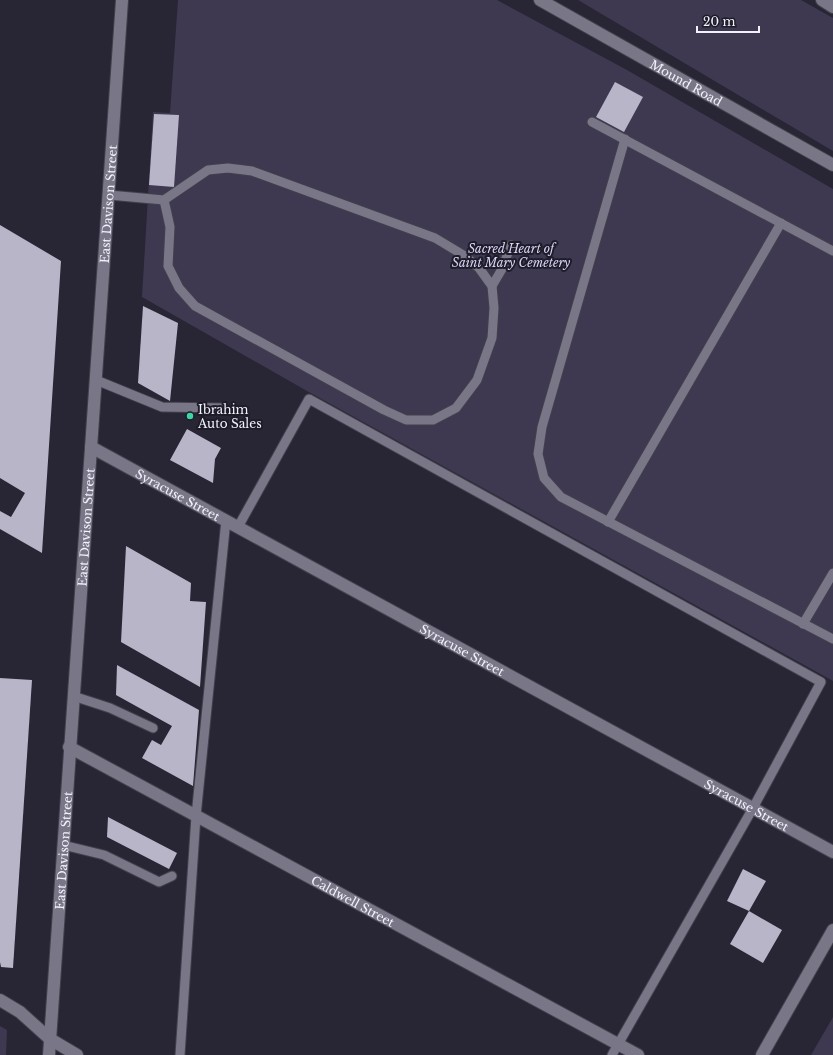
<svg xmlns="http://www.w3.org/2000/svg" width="833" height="1055" font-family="'Libre Baskerville',serif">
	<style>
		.green { fill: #3e3950 }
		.building { fill: #b9b5c9 }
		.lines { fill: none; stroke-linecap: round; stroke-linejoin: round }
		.lane-casing { stroke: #43404c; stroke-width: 11 }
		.street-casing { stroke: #43404c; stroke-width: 14 }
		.secondary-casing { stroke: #43404c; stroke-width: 14 }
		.lane { stroke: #797688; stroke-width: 9 }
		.street { stroke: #797688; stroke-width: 12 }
		.secondary { stroke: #797688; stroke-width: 12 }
		.poi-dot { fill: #3ed4a3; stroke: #1f1c2a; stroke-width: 1.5 }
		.labels { text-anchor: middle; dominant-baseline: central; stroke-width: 4; stroke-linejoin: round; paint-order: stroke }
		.street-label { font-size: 12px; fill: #f3f1fc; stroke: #1f1c2a }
		.park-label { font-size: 12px; font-style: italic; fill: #dcd5f8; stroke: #1f1c2a }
		.poi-label { font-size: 12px; fill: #f3f1fc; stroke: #1f1c2a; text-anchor: start }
	</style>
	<rect width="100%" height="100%" fill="#282534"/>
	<!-- green -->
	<g class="green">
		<polygon points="178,0 497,0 627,70 833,189 833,681 307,391 142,297 153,112 170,113"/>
		<polygon points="578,0 801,0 833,18 833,151"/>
		<polygon points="833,1017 833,1055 811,1055"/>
		<polygon points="0,1026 7,1030 6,1055 0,1055"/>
	</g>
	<!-- building -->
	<g class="building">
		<polygon points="615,82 643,97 624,132 596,117"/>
		<polygon points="154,114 179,115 174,187 149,185"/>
		<polygon points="0,225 61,261 42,553 0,529 0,511 11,517 25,493 0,478"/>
		<polygon points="143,306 178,323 170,401 138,383"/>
		<polygon points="187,429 221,448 215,459 213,483 170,460"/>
		<polygon points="126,546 191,583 190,601 206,602 200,687 121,642"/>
		<polygon points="117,665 199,710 193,786 142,758 152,740 161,745 172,726 116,695"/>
		<polygon points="0,678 32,680 13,968 1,967 0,962"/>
		<polygon points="108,817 177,853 169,869 107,837"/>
		<polygon points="743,869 766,881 749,911 782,930 763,963 730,944 749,911 727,901"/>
	</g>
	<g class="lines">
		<!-- lane casing -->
		<g class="lane-casing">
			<g id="lane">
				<polyline points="592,122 833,251"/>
				<polyline points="625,139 542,427 538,454 544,478 561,497 833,639"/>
				<polyline points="109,195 164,200 208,170 228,168 252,171 435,238 465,256 479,268 492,286 494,308 492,338 477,380 456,408 433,420 406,420 384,410 195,306 179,288 168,266 170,227 164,200"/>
				<polyline points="492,286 502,269 511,245"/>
				<polyline points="96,380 162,407 223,408"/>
				<polyline points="608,522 781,223"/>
				<polyline points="238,527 309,399 821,682 753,808 612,1055"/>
				<polyline points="803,624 833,573"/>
				<polyline points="73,696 110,708 153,728"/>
				<polyline points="63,845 104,855 159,882 172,876"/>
				<polyline points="180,1055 196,816 226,520"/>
			</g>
		</g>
		<!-- street casing -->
		<g class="street-casing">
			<g id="street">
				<path id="s1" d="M 91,447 L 833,852"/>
				<path id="s2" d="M 69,747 L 638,1055"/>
				<polyline points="0,1000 20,1012 50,1039 77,1055"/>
			</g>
		</g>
		<!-- secondary casing -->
		<g class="secondary-casing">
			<g id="secondary">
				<path id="s3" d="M 540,0 L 833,165"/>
				<polyline points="822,0 833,7"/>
				<path id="s4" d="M 49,1055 L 122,0"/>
				<polyline points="762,1055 833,930"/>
			</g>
		</g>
		<!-- lane -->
		<use href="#lane" class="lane"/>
		<!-- street -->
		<use href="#street" class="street"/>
		<!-- secondary -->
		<use href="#secondary" class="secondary"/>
	</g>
	<!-- markers -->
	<circle class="poi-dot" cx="190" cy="416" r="4"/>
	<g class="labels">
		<!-- street labels -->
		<g class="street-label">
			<text stroke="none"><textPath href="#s3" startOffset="168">Mound Road</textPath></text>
			<text stroke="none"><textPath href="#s4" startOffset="853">East Davison Street</textPath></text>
			<text stroke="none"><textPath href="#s1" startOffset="99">Syracuse Street</textPath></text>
			<text stroke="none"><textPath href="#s4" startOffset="529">East Davison Street</textPath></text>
			<text stroke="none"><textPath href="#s1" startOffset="423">Syracuse Street</textPath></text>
			<text stroke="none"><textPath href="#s1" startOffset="747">Syracuse Street</textPath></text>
			<text stroke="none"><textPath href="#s4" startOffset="205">East Davison Street</textPath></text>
			<text stroke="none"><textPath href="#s2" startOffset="323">Caldwell Street</textPath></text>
		</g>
		<!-- park labels -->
		<g class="park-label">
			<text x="511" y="248">Sacred Heart of<tspan x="511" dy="14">Saint Mary Cemetery</tspan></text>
		</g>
		<!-- poi labels -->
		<g class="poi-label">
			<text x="198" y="409">Ibrahim<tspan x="198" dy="14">Auto Sales</tspan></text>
		</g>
	</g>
	<!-- scale -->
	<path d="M697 26v6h62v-6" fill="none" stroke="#f3f1fc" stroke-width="2"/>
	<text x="703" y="26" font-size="12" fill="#f3f1fc" stroke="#1f1c2a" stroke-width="3" paint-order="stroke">20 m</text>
</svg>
